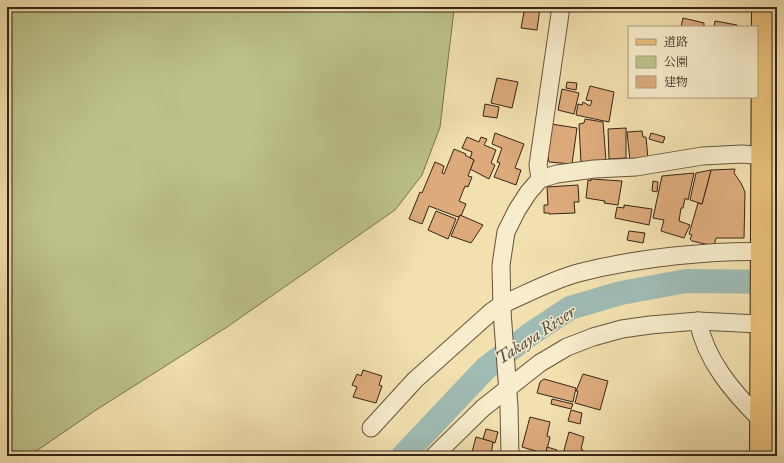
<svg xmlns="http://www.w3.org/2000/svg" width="784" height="463" font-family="'IM FELL Great Primer','Noto Serif JP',serif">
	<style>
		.green { fill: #bcc28a; stroke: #7a7251 }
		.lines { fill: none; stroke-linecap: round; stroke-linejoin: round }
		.river { stroke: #9ebbb4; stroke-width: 24 }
		.building { fill: #ddab7b; stroke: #372318 }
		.minor-casing { stroke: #66523e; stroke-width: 19 }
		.major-casing { stroke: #372318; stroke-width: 24 }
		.minor { stroke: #f7eccb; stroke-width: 17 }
		.major { stroke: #e9c078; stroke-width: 22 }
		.labels { text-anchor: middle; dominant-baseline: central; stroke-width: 3; stroke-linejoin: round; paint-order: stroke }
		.water-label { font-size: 17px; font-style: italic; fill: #565147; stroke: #f7eccb }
	</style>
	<rect width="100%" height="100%" fill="#f2e1af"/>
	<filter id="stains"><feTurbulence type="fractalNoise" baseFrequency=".005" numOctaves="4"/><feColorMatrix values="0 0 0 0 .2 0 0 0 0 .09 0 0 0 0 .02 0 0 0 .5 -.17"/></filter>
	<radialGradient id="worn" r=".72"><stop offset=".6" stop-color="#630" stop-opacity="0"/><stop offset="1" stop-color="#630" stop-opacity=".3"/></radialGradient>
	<!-- green -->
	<polygon class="green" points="7,7 454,7 454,10 440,127 422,175 395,210 227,327 96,410 29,456 7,456"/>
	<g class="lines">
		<!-- river -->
		<polyline class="river" points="403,456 486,368 532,333 570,308 621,293 686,281 777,282"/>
	</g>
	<!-- building -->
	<g class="building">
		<polygon points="525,7 540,8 537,30 521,28"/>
		<polygon points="683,18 704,23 704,27 681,27"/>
		<polygon points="715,21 737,25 736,27 714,27"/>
		<polygon points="497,78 518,82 512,108 491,103"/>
		<polygon points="567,82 577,83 576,90 566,88"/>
		<polygon points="590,86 614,92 609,122 576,115 578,104 582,105 583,102 590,106 592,101 586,100"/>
		<polygon points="562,89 579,93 574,114 558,110"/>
		<polygon points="485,104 499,107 497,118 483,116"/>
		<polygon points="585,119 603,122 606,161 581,163 579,124 584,123"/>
		<polygon points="551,124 577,128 572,164 549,162 547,153"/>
		<polygon points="626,128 626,158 609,159 608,129"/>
		<polygon points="642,131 643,137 646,137 648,159 630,161 627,132"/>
		<polygon points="495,133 524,144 515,168 521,170 516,185 494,177 500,163 497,162 502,148 492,144"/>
		<polygon points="651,133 665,137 663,143 649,139"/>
		<polygon points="467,137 479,142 481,137 487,139 484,145 496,150 491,163 495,165 489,179 470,169 474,160 470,159 472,152 462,148"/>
		<polygon points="454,149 466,154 465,155 474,160 468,176 472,177 468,187 465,186 459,201 466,204 461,216 460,215 458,217 429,206 422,224 409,219 420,192 422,193 435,162 444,166 442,173 444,174"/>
		<polygon points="735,169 734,173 741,183 745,192 744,238 716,238 714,246 692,241 690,239 692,235 689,234 698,203 702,204 711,170"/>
		<polygon points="711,170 702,204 690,200 696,173"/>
		<polygon points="694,173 688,200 685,198 683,208 681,208 679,221 690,225 684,238 661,231 664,220 653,218 662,176"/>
		<polygon points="591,179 622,181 618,205 604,203 605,201 586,198 588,180 591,181"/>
		<polygon points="653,181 658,182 657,192 652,191"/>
		<polygon points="578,185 579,202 574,202 575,213 549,214 549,213 544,213 544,205 548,205 547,187"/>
		<polygon points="624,205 652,209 649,225 615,218 617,207 624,208"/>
		<polygon points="436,211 456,219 448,239 428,230"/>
		<polygon points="460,215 483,225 471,243 451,236"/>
		<polygon points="629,231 645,233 643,243 627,240"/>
		<polygon points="363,370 382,376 379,385 382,386 376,403 353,397 357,387 352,385 357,374 361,376"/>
		<polygon points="583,374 608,381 600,410 575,403 578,391 576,391"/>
		<polygon points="544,379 576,388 573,402 537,393 540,382"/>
		<polygon points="552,399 573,404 571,409 551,404"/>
		<polygon points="571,410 582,413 580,424 568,421"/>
		<polygon points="530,417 550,422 547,436 550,437 546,454 522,447"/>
		<polygon points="486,429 498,432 495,443 483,439"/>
		<polygon points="569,432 584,437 581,449 583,450 581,456 563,454"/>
		<polygon points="476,437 493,442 491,456 471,456"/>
		<polygon points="547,447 557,450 555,455 546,453"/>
	</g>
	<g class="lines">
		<!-- minor casing -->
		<g class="minor-casing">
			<g id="minor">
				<polyline points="540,179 538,165 561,7"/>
				<path d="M 698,321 C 706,361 733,392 761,420"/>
				<path d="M 371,428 L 415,380 L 491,312 L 501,305 C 526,294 552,280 578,273 C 635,258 717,249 777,252"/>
				<polyline points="434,456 483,408 540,363 567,347 593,337 622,329 650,325 698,321 777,325"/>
				<polyline points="510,456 509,407 502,311 501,265 506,232 517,210 528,193 540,179 557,174 594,169 636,167 702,156 742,154 777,157"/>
			</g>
		</g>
		<!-- major casing -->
		<g class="major-casing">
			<polyline id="major" points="761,456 763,7"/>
		</g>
		<!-- minor -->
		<use href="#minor" class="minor"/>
		<!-- major -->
		<use href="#major" class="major"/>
	</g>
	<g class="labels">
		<!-- water labels -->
		<g class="water-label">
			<text transform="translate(536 335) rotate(-33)">Takaya River</text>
		</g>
	</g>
	<!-- margin -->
	<rect width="784" height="463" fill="none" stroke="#f2e1af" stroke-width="24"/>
	<rect x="8" y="8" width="768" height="447" fill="none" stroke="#372318" stroke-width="2"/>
	<rect x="12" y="12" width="760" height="439" fill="none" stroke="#372318"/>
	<!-- legend -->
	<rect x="628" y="26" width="130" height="72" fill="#f7eccb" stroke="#aa9c83"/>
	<rect x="636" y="39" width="20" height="6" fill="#e9c078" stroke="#aa9c83"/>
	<text x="664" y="46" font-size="12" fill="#372318">道路</text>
	<rect x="636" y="56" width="20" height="12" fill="#bcc28a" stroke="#aa9c83"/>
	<text x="664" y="66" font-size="12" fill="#372318">公園</text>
	<rect x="636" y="76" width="20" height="12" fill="#ddab7b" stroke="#aa9c83"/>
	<text x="664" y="86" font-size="12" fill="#372318">建物</text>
	<rect width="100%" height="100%" filter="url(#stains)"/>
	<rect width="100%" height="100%" fill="url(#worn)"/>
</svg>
